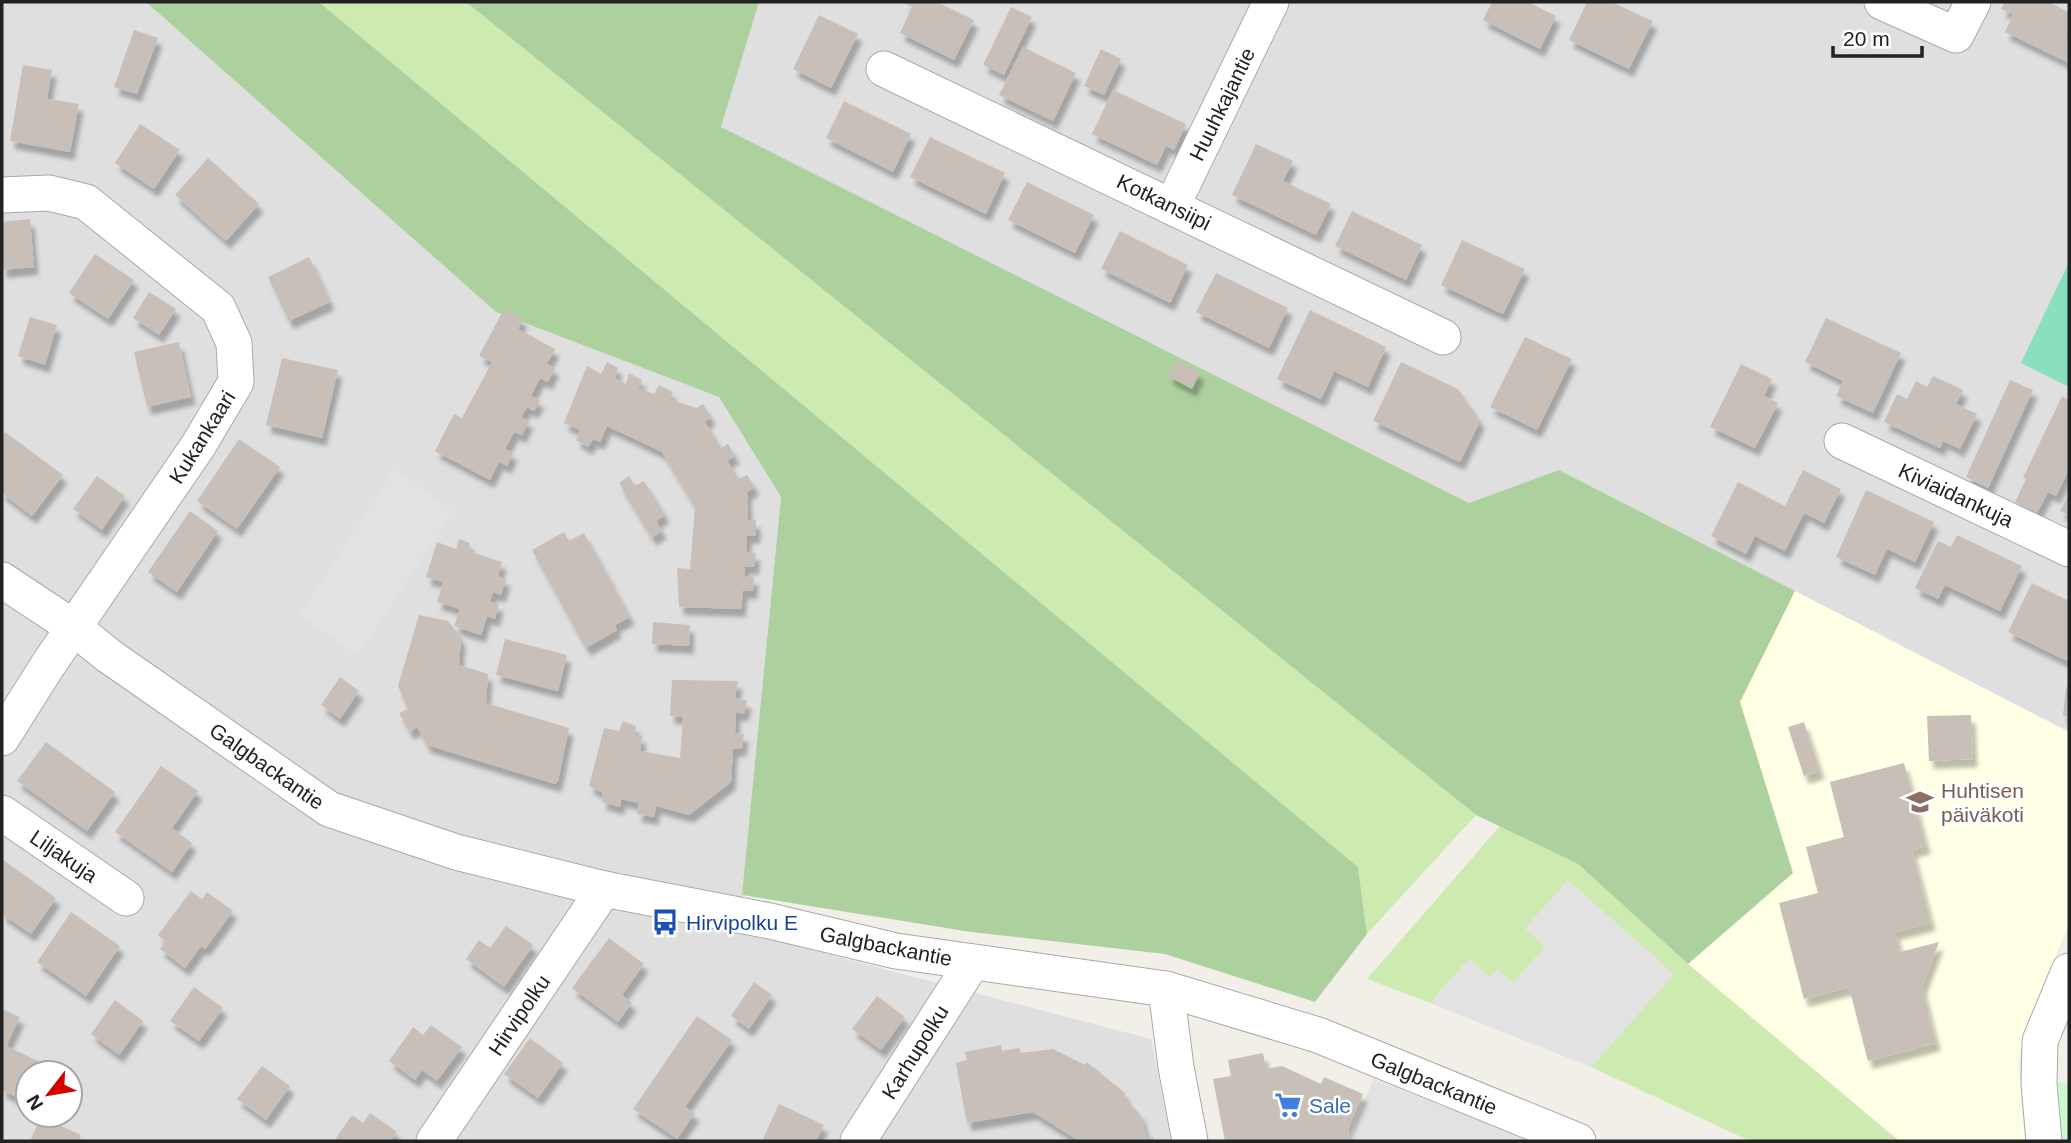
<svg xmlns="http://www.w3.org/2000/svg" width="2071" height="1143" font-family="Helvetica,sans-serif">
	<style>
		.residential { fill: #e0dfdf; fill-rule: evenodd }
		.education { fill: #ffffe5 }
		.grass { fill: #cdebb0 }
		.forest { fill: #add19e }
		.park { fill: #c8facc }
		.pitch { fill: #88e0be }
		.parking { fill: #e2e2e2 }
		.building { fill: #c7bfb8; filter: url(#shadow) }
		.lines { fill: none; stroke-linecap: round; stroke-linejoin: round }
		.street-casing { stroke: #a9a9a9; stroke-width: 37 }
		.street { stroke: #fff; stroke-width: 35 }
		.labels { text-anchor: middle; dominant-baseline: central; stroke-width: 5; stroke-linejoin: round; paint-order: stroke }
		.street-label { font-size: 21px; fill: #222; stroke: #fff }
		.education-label { font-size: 21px; fill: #785e54; stroke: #fff; text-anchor: start }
		.transit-label { font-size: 21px; fill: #164399; stroke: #fff; text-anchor: start }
		.shop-label { font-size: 21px; fill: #366cbe; stroke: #fff; text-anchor: start }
	</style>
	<defs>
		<filter id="shadow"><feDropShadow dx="4.5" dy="8" stdDeviation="2" flood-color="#0004"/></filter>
	</defs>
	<rect width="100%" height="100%" fill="#f2efe9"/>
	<!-- residential -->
	<g class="residential">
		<path d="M 2,2 L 146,2 L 496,312 L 719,397 L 781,497 L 739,931 L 1151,1039 L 1171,1141 L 2,1141 ZM 28,1073 L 70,1073 L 70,1115 L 28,1115 Z"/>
		<polygon points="759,2 2069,2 2069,732 1559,470 1469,503 721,127"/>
	</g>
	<!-- education -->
	<polygon class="education" points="1795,591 2069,732 2069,924 2029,1018 2018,1062 2025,1141 1900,1141 1688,964 1793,873 1740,702"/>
	<!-- grass -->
	<g class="grass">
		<polygon points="319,2 466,2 1476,815 1367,934 1358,867"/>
		<polygon points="1500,826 1578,864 1688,964 1899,1141 1750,1141 1591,1067 1673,974 1525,928 1545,947 1513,983 1489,977 1469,959 1430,1003 1367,979"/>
	</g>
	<!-- forest -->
	<g class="forest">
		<polygon points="146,2 319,2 1358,867 1367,934 1315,1002 1165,954 971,932 742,895 781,497 719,397 496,312"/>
		<polygon points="466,2 759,2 721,127 1469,503 1559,470 1795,591 1740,702 1793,873 1688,964 1578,864 1476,815"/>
	</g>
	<!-- park -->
	<polygon class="park" points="2054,1078 2069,1086 2069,1141 2062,1141"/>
	<!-- pitch -->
	<polygon class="pitch" points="2069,262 2069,387 2021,363"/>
	<!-- parking -->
	<g class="parking">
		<polygon points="395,468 453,511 358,656 299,615"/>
		<polygon points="1568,880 1674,974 1591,1067 1430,1003 1469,959 1489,977 1497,969 1513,983 1545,947 1525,928"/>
		<polygon points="1373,1079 1532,1141 1355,1141 1353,1131"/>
	</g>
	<!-- building -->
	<g class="building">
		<polygon points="902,2 937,2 974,20 954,60 900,33 912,7"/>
		<polygon points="1492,2 1528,2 1556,16 1540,49 1483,20"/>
		<polygon points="1587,2 1611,2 1653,21 1629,69 1569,40"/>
		<polygon points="2005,2 2048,2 2069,12 2069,28 2066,34 2069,36 2069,63 2005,32 2013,14 2001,9"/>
		<polygon points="1011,7 1032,17 1004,75 983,65"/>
		<polygon points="819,15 858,34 831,88 793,69"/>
		<polygon points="134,30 158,38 137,94 114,87"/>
		<polygon points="1023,47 1076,73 1053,121 999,95"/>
		<polygon points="1101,49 1121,59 1104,95 1084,86"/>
		<polygon points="23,65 52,70 47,99 79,104 70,152 10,141"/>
		<polygon points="1113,90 1186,124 1174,150 1166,146 1157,165 1092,134"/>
		<polygon points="844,101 911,134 893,172 826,138"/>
		<polygon points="140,124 180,150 154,189 115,163"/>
		<polygon points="930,137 1005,173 986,214 910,177"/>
		<polygon points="1256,144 1293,161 1283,181 1331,204 1316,235 1232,195"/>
		<polygon points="208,158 259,204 226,241 175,195"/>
		<polygon points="1027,182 1094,215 1075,253 1008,220"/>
		<polygon points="1352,211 1422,245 1406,280 1335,246"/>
		<polygon points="30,219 34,267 2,270 2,222"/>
		<polygon points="1120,231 1188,265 1170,303 1101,269"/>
		<polygon points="1462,240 1525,269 1503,314 1441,285"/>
		<polygon points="95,254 134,280 108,319 69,293"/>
		<polygon points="309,257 330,302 289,321 268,277"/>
		<polygon points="1216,273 1288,308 1269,348 1196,312"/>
		<polygon points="149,292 176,309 159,335 133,318"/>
		<polygon points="504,309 523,319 518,329 555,349 547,364 555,368 548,382 540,378 531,396 540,400 534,411 527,407 521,417 529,421 522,435 514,432 505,449 513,453 507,466 499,462 490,480 435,451 454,414 462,418 492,362 479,356"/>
		<polygon points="1310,310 1386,347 1368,387 1334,371 1321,399 1277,379"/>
		<polygon points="30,317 57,325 45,365 18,356"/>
		<polygon points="1826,318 1901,353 1873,413 1836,396 1843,381 1805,362"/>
		<polygon points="1525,337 1572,359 1537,430 1490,407"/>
		<polygon points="179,342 191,397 147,407 134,352"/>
		<polygon points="282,358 338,370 322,438 266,425"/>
		<polygon points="1176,360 1200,373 1192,389 1168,376"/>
		<polygon points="607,362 618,368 615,378 626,384 629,373 642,380 638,388 654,394 659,385 673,392 669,399 697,408 703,404 711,417 705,422 721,448 728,444 735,456 727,461 739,479 747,475 755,487 747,492 748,521 756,520 756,535 747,536 746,552 756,553 754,567 745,566 744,576 754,577 753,591 743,591 741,609 679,607 677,568 690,569 695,507 662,452 607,426 600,442 593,439 588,447 576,440 580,430 564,423 587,366 601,374"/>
		<polygon points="1401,362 1458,389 1480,421 1460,462 1373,421"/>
		<polygon points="1741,364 1772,379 1764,396 1778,403 1755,448 1710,427"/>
		<polygon points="1933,376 1963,390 1956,404 1977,414 1960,449 1943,441 1940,448 1884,422 1897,394 1907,399 1916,381 1927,387"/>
		<polygon points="2010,380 2033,390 1988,488 1966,477"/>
		<polygon points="2062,396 2069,400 2069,469 2056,496 2048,492 2037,513 2015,502 2026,479 2023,478"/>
		<polygon points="5,432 63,475 32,516 2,493 2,437"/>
		<polygon points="239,439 280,467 237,529 197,501"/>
		<polygon points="1803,470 1841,489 1824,523 1804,513 1785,551 1755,536 1746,554 1711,536 1738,482 1785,506"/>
		<polygon points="97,476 125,496 102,530 73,509"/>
		<polygon points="629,476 635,486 644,481 665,515 656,521 662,531 652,538 619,483"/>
		<polygon points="1866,490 1934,522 1915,562 1887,549 1875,575 1836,557"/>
		<polygon points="2069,493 2069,515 2060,511"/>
		<polygon points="190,511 218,531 177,592 148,572"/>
		<polygon points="564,532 569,541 584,533 630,617 615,625 617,630 586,648 532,550"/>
		<polygon points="1957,535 2022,566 2000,611 1945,585 1938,599 1915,588 1938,541 1951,547"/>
		<polygon points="459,539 470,543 468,551 502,562 498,576 506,579 501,595 493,592 490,602 499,604 495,619 487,616 481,635 454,626 460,609 437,602 443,582 426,577 437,542 456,549"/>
		<polygon points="2032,583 2069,601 2069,662 2008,632"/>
		<polygon points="419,615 448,621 461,638 459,665 488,674 486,703 569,728 558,781 555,784 427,745 417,727 410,732 399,713 408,709 398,686"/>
		<polygon points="653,622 690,625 689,646 652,644"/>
		<polygon points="505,639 567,655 558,691 496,675"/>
		<polygon points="340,677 359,691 340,719 321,705"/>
		<polygon points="672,680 738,681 735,698 747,701 744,714 736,712 735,733 744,734 742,748 733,749 731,782 689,815 656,806 654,817 637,814 639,803 621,799 620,807 602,802 603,793 589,786 604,728 619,731 623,721 636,726 635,735 642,736 640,751 680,758 683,717 670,716"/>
		<polygon points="2066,687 2069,687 2069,716 2063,716"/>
		<polygon points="1971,715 1973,759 1929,761 1927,716"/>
		<polygon points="1804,722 1820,771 1804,776 1788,727"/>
		<polygon points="46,742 115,792 87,831 17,781"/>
		<polygon points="1904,763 1926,846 1912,850 1931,923 1895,932 1900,952 1939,942 1922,987 1936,1043 1868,1061 1849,987 1804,999 1779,903 1818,893 1806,847 1844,837 1830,782"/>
		<polygon points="161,766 198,791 172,828 192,843 172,872 115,832"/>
		<polygon points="2,859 56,898 31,934 2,914"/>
		<polygon points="191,891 202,899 207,892 233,911 205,949 201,946 185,968 160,949 165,941 158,935"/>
		<polygon points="71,912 120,946 86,996 37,962"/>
		<polygon points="506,926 533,945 504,987 466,959 479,940 490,948"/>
		<polygon points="609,938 644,964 622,995 632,1003 618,1022 572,988"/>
		<polygon points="754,982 772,995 749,1029 731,1016"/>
		<polygon points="194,987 223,1008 199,1041 170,1021"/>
		<polygon points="877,996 905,1017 881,1050 852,1029"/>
		<polygon points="115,1000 143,1021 119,1055 91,1034"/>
		<polygon points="2,1009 20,1017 6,1046 40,1062 35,1073 28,1073 28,1087 22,1100 2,1090"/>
		<polygon points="697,1016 732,1040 685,1107 695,1113 677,1139 633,1109"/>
		<polygon points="431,1025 462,1047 437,1081 422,1070 415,1080 389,1061 413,1027 423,1035"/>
		<polygon points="530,1038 563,1063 538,1098 504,1074"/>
		<polygon points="1001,1045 1002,1051 1019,1048 1021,1053 1053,1049 1085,1065 1087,1062 1126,1094 1123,1097 1140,1114 1147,1138 1153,1137 1154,1141 1079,1141 1033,1112 967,1123 956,1063 967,1060 965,1052"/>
		<polygon points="1263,1053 1266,1069 1282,1066 1321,1084 1324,1077 1363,1094 1348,1128 1350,1141 1225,1141 1213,1079 1231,1076 1228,1060"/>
		<polygon points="262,1066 290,1086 266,1120 237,1099"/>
		<polygon points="779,1104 824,1125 816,1141 762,1141"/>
		<polygon points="370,1113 397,1132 390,1141 334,1141 352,1115 363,1123"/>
		<polygon points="41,1117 81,1135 78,1141 30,1141"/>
	</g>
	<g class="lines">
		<!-- street casing -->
		<g class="street-casing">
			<g id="street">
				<polyline points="1882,2 1956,35 1973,2"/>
				<polyline points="884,69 1443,337"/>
				<polyline points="2,195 49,193 86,202 218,308 234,343 236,382 198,446 48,665 2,738"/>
				<polyline points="1172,206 1271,2"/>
				<polyline points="1842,441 2069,549"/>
				<polyline points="2,580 73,627 109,656 329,809 456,852 604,889 770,921 896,951 1166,989 1318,1035 1578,1141"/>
				<polyline points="2,813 126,898"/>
				<polyline points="1166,989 1176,1067 1190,1141"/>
				<polyline points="434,1141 604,889"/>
				<polyline points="858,1141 972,963"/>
				<polyline points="2044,1141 2039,1084 2040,1041 2069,971"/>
			</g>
		</g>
		<!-- street -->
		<use href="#street" class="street"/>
	</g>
	<!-- icons -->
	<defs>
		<g id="school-bare" transform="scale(2.1)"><path d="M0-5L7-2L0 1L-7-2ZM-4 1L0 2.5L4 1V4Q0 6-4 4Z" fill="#8d6e63" stroke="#fff" stroke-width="2.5" paint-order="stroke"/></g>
		<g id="bus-bare" transform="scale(2.1)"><path d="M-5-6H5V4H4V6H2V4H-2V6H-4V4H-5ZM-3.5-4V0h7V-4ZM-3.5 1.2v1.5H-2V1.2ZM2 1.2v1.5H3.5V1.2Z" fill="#1a4fb4" stroke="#fff" stroke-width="2.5" paint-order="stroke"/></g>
		<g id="supermarket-bare" transform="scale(2.1)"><path d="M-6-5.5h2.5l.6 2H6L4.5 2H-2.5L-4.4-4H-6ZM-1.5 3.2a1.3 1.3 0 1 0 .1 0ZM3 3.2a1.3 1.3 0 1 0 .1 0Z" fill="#3f7fe0" stroke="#fff" stroke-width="2.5" paint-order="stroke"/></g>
	</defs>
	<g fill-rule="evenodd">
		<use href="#school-bare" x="1920" y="802"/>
		<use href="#bus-bare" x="665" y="922"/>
		<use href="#supermarket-bare" x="1288" y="1105"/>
	</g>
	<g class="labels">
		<!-- street labels -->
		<g class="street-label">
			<text transform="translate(1222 104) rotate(-64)">Huuhkajantie</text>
			<text transform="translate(1164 202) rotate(26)">Kotkansiipi</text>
			<text transform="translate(202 437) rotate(-58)">Kukankaari</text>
			<text transform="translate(1956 495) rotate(25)">Kiviaidankuja</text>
			<text transform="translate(267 766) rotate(35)">Galgbackantie</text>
			<text transform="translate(64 856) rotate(34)">Liljakuja</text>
			<text transform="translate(886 946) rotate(11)">Galgbackantie</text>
			<text transform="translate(519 1015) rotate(-56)">Hirvipolku</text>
			<text transform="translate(915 1052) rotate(-58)">Karhupolku</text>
			<text transform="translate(1434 1083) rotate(22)">Galgbackantie</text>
		</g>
		<!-- education labels -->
		<g class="education-label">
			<text x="1941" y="790">Huhtisen<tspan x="1941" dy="24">päiväkoti</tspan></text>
		</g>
		<!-- transit labels -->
		<g class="transit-label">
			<text x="686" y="922">Hirvipolku E</text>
		</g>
		<!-- shop labels -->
		<g class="shop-label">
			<text x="1309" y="1105">Sale</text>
		</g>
	</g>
	<!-- border -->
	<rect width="2071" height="1143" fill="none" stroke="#222222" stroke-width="7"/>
	<!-- north arrow -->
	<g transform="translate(49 1094) rotate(239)"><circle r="33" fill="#ffffff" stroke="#a7a7a7" stroke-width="2"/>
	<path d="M0-5L12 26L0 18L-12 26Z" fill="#d40000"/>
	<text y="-10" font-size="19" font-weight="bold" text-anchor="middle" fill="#222222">N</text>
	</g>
	<!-- scale -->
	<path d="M1833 46v10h89v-10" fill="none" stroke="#222222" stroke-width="3.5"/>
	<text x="1843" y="46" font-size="21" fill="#222222" stroke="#ffffff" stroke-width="5" paint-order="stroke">20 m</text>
</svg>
